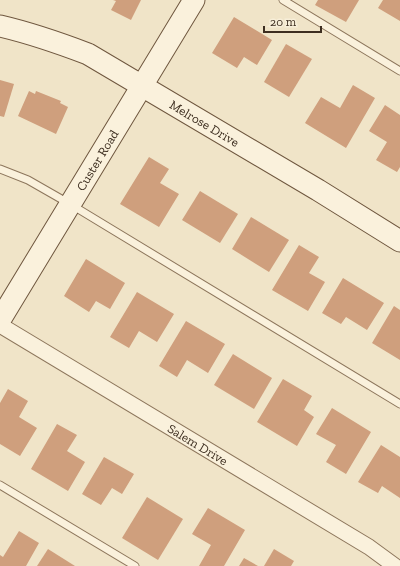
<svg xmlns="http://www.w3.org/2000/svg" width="400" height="566" font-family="'Zilla Slab',serif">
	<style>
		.building { fill: #cf9f7d }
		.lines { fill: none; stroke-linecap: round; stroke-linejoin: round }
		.lane-casing { stroke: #8d765c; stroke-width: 9 }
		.street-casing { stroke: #8d765c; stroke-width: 17 }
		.secondary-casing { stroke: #6f573f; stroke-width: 23 }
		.lane { stroke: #faf1dc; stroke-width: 7 }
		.street { stroke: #faf1dc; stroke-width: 15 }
		.secondary { stroke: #faf1dc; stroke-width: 21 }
		.labels { text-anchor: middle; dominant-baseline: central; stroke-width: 3; stroke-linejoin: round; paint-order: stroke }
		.street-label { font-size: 13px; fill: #3d2e20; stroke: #f7eed8 }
	</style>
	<rect width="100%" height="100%" fill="#f0e4c8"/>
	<!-- building -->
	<g class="building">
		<polygon points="113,0 141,0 131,20 111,10 116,1"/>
		<polygon points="318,0 359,0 346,22 315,5"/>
		<polygon points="383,0 400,0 400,21 378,8"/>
		<polygon points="234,17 272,40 257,65 244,57 237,68 212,53"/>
		<polygon points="286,44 312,59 289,97 264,82"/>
		<polygon points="0,80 14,84 4,117 0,116"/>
		<polygon points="353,85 375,98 346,148 305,123 321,97 340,108"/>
		<polygon points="29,91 35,94 36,91 61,101 60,103 68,107 56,134 18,116"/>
		<polygon points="385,105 400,115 400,167 397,172 376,160 387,142 369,131"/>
		<polygon points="149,157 169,169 160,183 179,194 159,227 120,204"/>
		<polygon points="200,191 238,214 220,243 182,220"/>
		<polygon points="251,217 289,240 269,272 232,249"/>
		<polygon points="299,245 319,257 309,273 325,282 308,311 272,290"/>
		<polygon points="86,259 125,283 110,309 96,301 89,312 64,296"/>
		<polygon points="343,278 384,303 367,330 346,317 341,324 322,313"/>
		<polygon points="137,292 174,314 157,342 139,331 129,348 110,337"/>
		<polygon points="394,306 400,310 400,360 372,343"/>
		<polygon points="186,321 225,344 208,373 187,360 177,377 159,366"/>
		<polygon points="233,354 272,378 254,409 214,385"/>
		<polygon points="283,379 312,396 304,410 314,417 297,446 257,422"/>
		<polygon points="8,389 28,401 19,417 37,428 20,456 0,444 0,403"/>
		<polygon points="332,408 371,432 346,474 326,462 336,445 316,434"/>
		<polygon points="57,424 77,435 67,451 85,462 68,491 31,469"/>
		<polygon points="381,445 400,457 400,498 382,486 378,493 358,482"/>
		<polygon points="104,457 134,474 122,494 112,488 101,505 82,494"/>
		<polygon points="147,497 183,519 158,560 122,538"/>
		<polygon points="208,508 245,530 224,566 199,566 211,545 192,534"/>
		<polygon points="19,531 39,543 26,566 0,566 0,555 3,557"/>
		<polygon points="48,549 75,566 37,566"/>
		<polygon points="274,549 294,561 291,566 264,566"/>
		<polygon points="244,558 258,566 239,566"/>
	</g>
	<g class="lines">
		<!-- lane casing -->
		<g class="lane-casing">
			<g id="lane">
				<polyline points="283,0 400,71"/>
				<polyline points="0,169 28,180 70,204 400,404"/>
				<polyline points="0,485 135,566"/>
			</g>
		</g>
		<!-- street casing -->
		<g class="street-casing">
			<g id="street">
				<path id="s1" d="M 0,325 L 369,547 L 395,566"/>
			</g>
		</g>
		<!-- secondary casing -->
		<g class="secondary-casing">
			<g id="secondary">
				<path id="s2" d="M 0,26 C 30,33 59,43 88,54 L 318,190 L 400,241"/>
				<path id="s3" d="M 0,320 L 194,0"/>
			</g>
		</g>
		<!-- lane -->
		<use href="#lane" class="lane"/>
		<!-- street -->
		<use href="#street" class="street"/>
		<!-- secondary -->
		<use href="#secondary" class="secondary"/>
	</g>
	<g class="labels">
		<!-- street labels -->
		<g class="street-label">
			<text stroke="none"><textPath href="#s2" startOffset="228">Melrose Drive</textPath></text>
			<text stroke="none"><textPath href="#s3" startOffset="187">Custer Road</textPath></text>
			<text stroke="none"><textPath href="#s1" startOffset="231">Salem Drive</textPath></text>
		</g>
	</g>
	<!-- scale -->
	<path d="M264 26v6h57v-6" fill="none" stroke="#3d2e20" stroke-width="2"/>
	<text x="270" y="26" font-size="12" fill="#3d2e20" stroke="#f7eed8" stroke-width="3" paint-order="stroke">20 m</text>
</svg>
